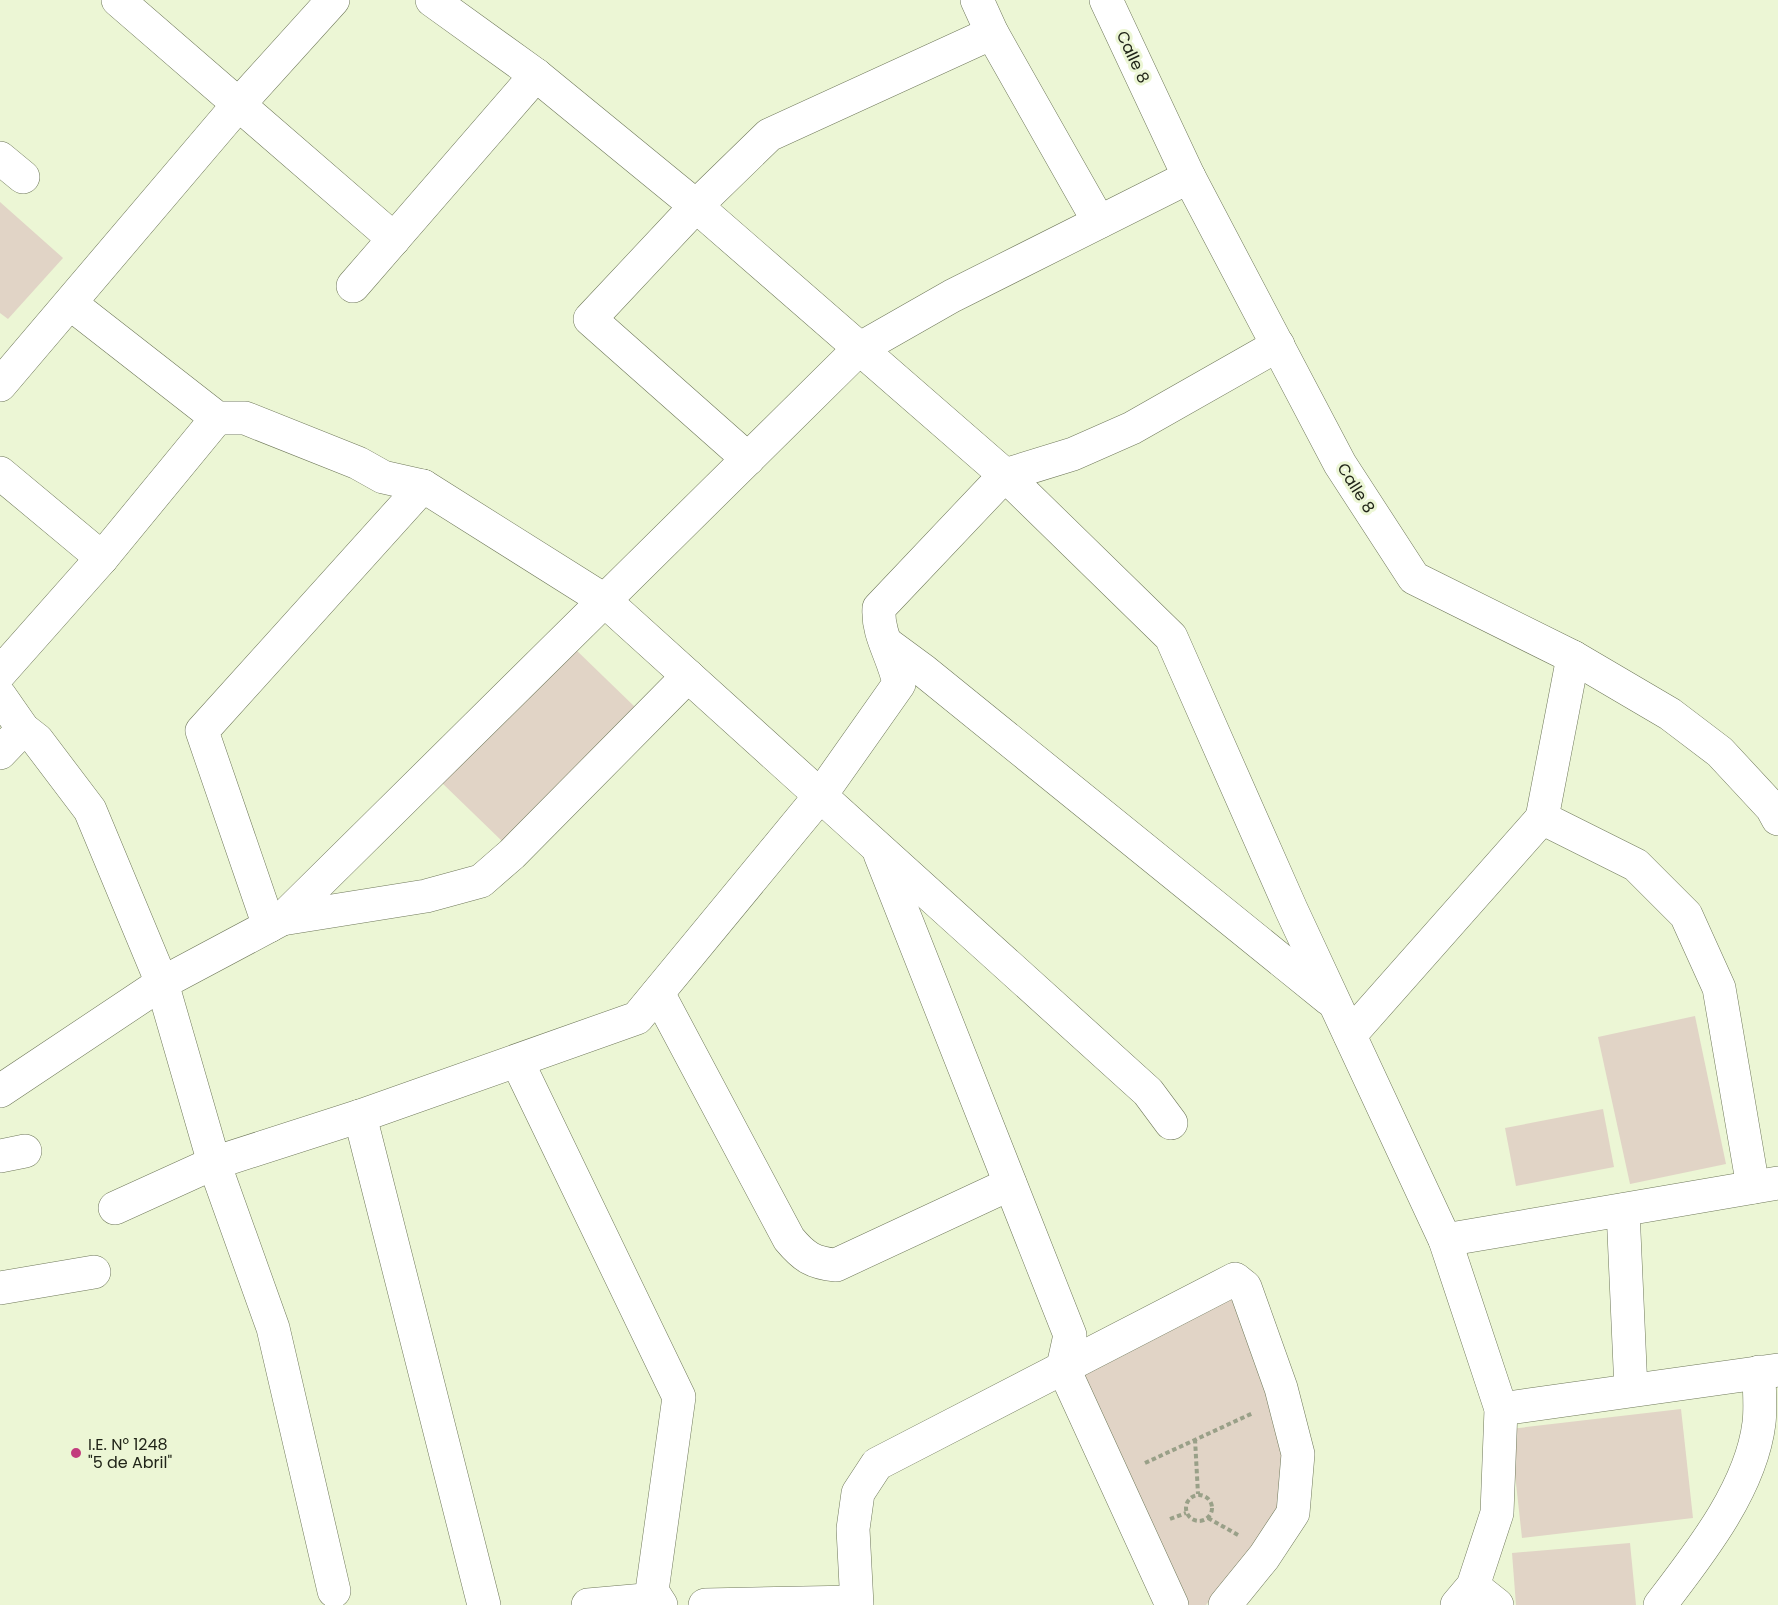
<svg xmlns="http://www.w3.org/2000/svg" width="1778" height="1605" font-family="Poppins,sans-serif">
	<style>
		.green { fill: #e1d4c6 }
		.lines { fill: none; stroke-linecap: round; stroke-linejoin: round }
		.street-casing { stroke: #6f785a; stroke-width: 34 }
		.secondary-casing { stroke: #6f785a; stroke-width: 34 }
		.path { stroke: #99a088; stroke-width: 4; stroke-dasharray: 4.5 3; stroke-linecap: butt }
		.street { stroke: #fff; stroke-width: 33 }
		.secondary { stroke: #fff; stroke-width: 33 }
		.poi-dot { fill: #c23c7d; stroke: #ecf6d5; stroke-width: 2 }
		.labels { text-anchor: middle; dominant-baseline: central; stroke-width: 6; stroke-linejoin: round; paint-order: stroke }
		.street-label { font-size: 16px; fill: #212519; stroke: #ecf6d5 }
		.poi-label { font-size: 16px; fill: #212519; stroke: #ecf6d5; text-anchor: start }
	</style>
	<rect width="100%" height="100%" fill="#ecf6d5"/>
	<!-- green -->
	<g class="green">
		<polygon points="0,202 63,258 8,319 0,313"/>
		<polygon points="572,646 636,708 504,843 441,782"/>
		<polygon points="1695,1016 1726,1164 1630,1184 1598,1037"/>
		<polygon points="1603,1109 1614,1167 1516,1186 1505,1128"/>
		<polygon points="1222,1295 1237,1301 1283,1437 1277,1524 1206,1605 1183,1605 1075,1370"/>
		<polygon points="1681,1409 1693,1518 1522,1538 1510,1429"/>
		<polygon points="1630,1543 1636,1605 1516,1605 1512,1553"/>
	</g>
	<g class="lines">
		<!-- street casing -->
		<g class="street-casing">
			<g id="street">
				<polyline points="118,0 394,239"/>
				<polyline points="432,0 536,75 696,206 1005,475 1171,637 1291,909 1445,1240 1501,1409 1497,1513 1473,1586 1457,1605"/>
				<polyline points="977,0 992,33 1099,222"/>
				<polyline points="0,158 23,177"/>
				<polyline points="353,286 536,75"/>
				<polyline points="71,304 217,418 245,418 358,463 383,477 423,486 604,600 1148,1092 1171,1123"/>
				<polyline points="0,385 238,105 333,0"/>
				<polyline points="748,459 590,319 696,206 769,135 992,33"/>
				<polyline points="0,473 102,558"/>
				<polyline points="886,643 924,671 1329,999"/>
				<polyline points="1573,657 1542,818 1636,865 1686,915 1719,988 1753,1187"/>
				<polyline points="0,673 102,558 217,418"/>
				<polyline points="0,696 23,729 37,740 90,810 162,983 214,1163 273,1328 334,1591"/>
				<polyline points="0,753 23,729"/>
				<polyline points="880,854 1070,1335 1063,1367 1172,1605"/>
				<polyline points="282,919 426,896 481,881 512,854 688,676"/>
				<polyline points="269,926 202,731 423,486"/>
				<path d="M 658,993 L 789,1239 C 804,1257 813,1263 836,1265 L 1010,1184"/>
				<polyline points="1350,1035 1542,818"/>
				<polyline points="517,1061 679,1397 652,1591 661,1605"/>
				<polyline points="0,1091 162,983 282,919 859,349 952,296 1189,177"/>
				<polyline points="360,1116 484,1605"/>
				<polyline points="0,1156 25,1151"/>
				<path d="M 115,1208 L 214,1163 L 360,1116 L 637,1018 L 820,796 L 899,684 C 894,657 877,635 879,608 L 1005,475 L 1073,454 L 1132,428 L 1278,345"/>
				<polyline points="1623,1210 1631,1390"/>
				<polyline points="1445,1240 1778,1183"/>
				<polyline points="0,1288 94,1272"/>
				<polyline points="1501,1409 1778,1370"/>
				<polyline points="1473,1586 1497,1605"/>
				<polyline points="588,1605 656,1599"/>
				<polyline points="705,1605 856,1602"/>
				<polyline points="857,1605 853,1529 858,1493 877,1464 1235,1279 1245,1287 1281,1388 1298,1454 1293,1513 1264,1557 1225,1605"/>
				<path d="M 1660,1605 C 1699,1554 1751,1489 1759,1423 C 1761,1407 1759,1389 1759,1372"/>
			</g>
		</g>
		<!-- secondary casing -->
		<g class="secondary-casing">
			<polyline id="secondary" points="1106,0 1189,177 1340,464 1414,578 1573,657 1670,714 1720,752 1772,808 1778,819"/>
		</g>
		<!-- path -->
		<g class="path">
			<polyline points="1195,1439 1198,1494"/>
			<polyline points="1145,1463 1253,1413"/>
			<circle cx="1199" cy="1508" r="13"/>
			<polyline points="1208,1518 1238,1535"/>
			<polyline points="1170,1519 1186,1513"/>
		</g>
		<!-- street -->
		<use href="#street" class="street"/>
		<!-- secondary -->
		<use href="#secondary" class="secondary"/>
	</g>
	<!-- markers -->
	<circle class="poi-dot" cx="76" cy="1453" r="6"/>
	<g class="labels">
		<!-- street labels -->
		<g class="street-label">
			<text transform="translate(1133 57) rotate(65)">Calle 8</text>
			<text transform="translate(1356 488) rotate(58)">Calle 8</text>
		</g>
		<!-- poi labels -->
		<g class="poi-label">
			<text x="88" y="1444">I.E. N° 1248<tspan x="88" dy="18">"5 de Abril"</tspan></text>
		</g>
	</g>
</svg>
